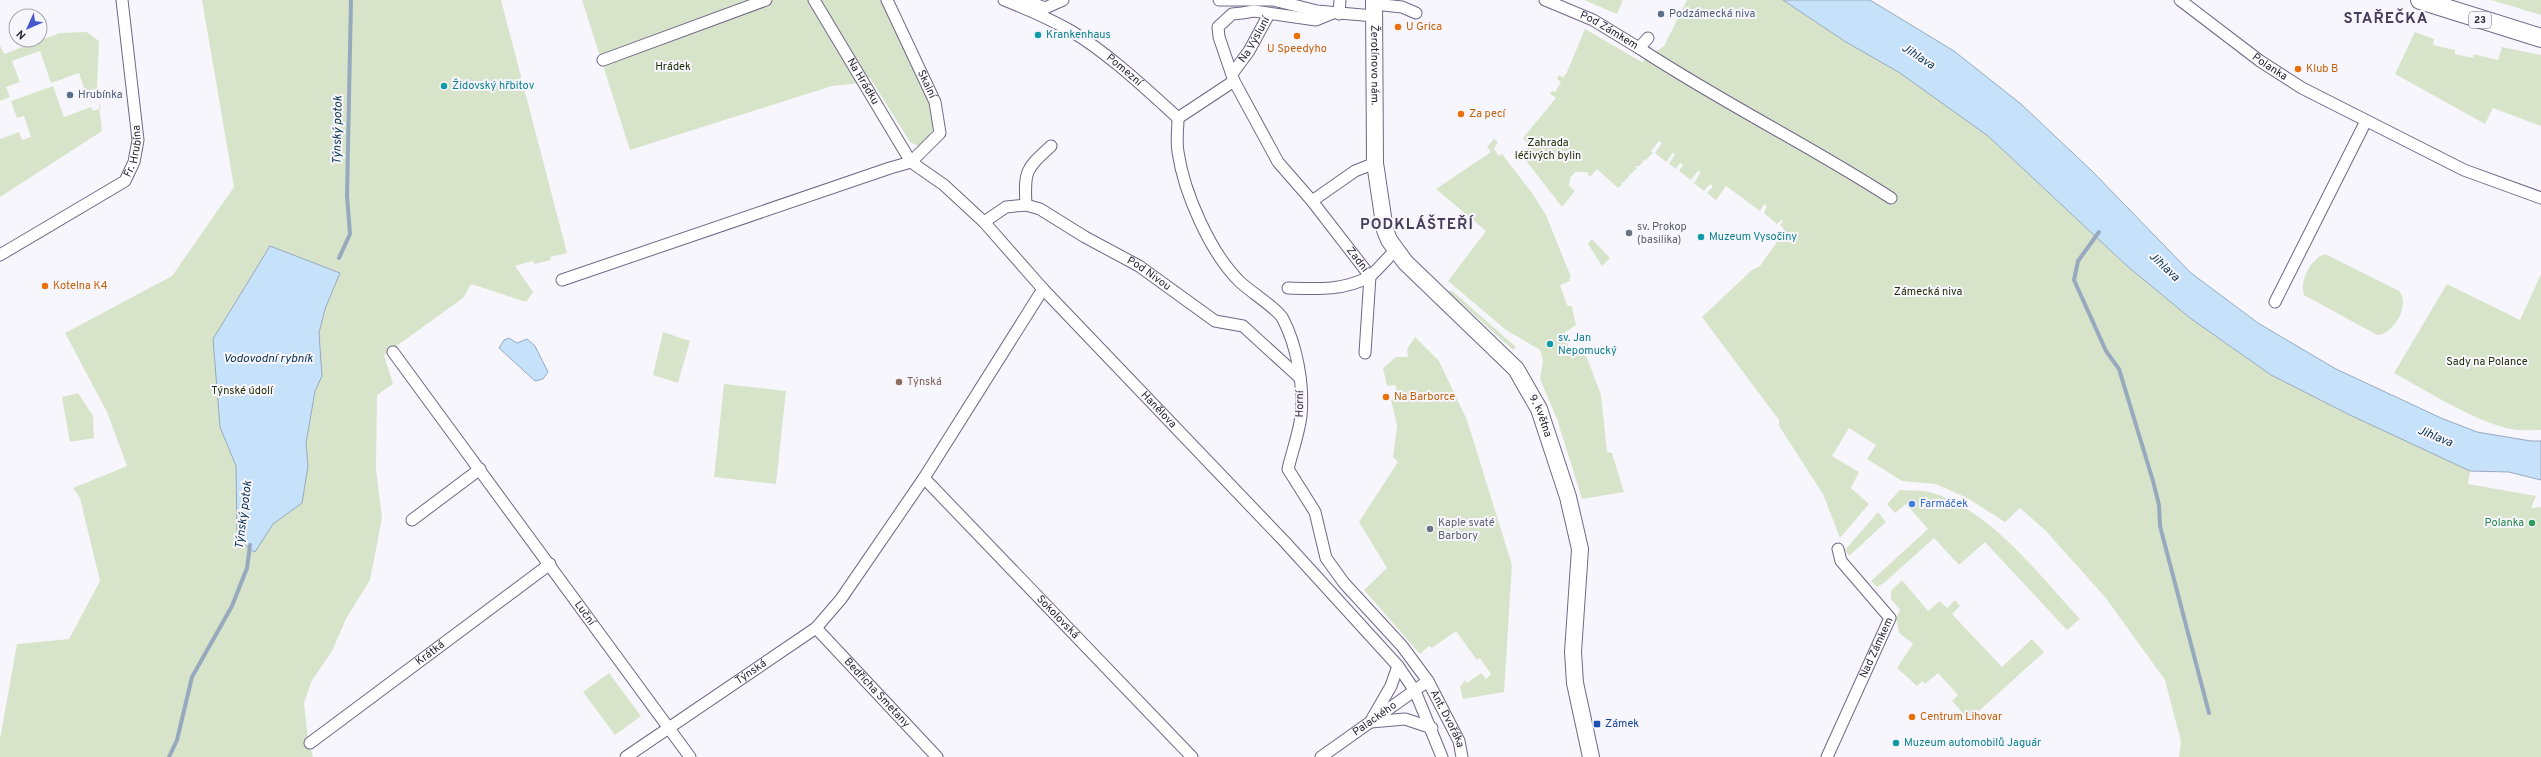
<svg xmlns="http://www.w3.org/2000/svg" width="2541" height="757" font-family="Overpass,sans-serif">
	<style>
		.green { fill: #d8e4ca }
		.water { fill: #c6e2fa; stroke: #97a9be }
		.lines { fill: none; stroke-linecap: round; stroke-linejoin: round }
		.stream { stroke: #97a9be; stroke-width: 4 }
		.street-casing { stroke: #706787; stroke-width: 13 }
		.secondary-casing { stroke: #706787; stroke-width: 18 }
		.primary-casing { stroke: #706787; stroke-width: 20 }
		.street { stroke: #fff; stroke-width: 11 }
		.secondary { stroke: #fff; stroke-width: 16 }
		.primary { stroke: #fff; stroke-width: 18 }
		.service-dot { fill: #5c6f8a; stroke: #f8f6fd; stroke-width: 1.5 }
		.food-dot { fill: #e8710a; stroke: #f8f6fd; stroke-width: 1.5 }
		.culture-dot { fill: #0f9aa8; stroke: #f8f6fd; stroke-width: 1.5 }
		.worship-dot { fill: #6b7280; stroke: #f8f6fd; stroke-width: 1.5 }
		.education-dot { fill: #8d6e63; stroke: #f8f6fd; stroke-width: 1.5 }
		.shop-dot { fill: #3f7fe0; stroke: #f8f6fd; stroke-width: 1.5 }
		.leisure-dot { fill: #2e9e5b; stroke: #f8f6fd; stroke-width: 1.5 }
		.transit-dot { fill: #1a4fb4; stroke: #f8f6fd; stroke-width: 1.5 }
		.labels { text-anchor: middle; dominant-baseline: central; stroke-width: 4; stroke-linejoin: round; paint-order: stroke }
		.shield { fill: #f8f6fd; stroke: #676470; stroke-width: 1 }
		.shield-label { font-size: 10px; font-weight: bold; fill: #292533 }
		.service-label { font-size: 11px; fill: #4e5e75; stroke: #f8f6fd; text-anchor: start }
		.food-label { font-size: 11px; fill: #c56008; stroke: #f8f6fd; text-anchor: start }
		.street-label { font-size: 11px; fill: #292533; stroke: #f8f6fd }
		.culture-label { font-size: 11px; fill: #0d838f; stroke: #f8f6fd; text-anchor: start }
		.park-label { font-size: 11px; fill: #213106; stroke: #f8f6fd }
		.worship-label { font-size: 11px; fill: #5b616d; stroke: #f8f6fd; text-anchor: start }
		.education-label { font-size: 11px; fill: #785e54; stroke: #f8f6fd; text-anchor: start }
		.shop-label { font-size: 11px; fill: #366cbe; stroke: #f8f6fd; text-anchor: start }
		.leisure-label { font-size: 11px; fill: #27864d; stroke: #f8f6fd; text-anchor: end }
		.transit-label { font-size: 11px; fill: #164399; stroke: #f8f6fd; text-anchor: start }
		.water-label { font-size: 12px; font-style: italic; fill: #05314d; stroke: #f8f6fd }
		.district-label { font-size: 15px; font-weight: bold; letter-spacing: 1px; fill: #473e5b; stroke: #f8f6fd }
	</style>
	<rect width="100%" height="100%" fill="#f8f6fd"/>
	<!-- green -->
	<g class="green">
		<polygon points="202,0 501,0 567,253 550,257 551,260 534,264 533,261 515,266 533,292 526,302 471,284 463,298 384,355 393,384 377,395 376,469 382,518 370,580 347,617 332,651 311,682 304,703 308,739 313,757 0,757 0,739 17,644 69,639 100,581 80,498 73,488 127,466 107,412 65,333 172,276 234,187"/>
		<polygon points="582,0 881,0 929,100 934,128 925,142 918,146 910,142 870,78 853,84 832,86 630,150"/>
		<polygon points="1584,0 1623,0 1617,14"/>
		<polygon points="1687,0 1783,0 1846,42 1900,73 1988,136 2126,265 2190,318 2271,375 2350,415 2470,471 2468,484 2536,496 2531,508 2541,507 2541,757 2179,757 2181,742 2165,680 2105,597 2045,530 2020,508 2005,522 1967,498 1936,484 1902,481 1867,459 1876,445 1849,428 1832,456 1859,472 1851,488 1869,504 1840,538 1823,494 1779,426 1779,420 1702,317 1752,270 1760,266 1777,242 1782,239 1779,236 1784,229 1780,225 1783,221 1781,220 1777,224 1764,213 1767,206 1764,204 1760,211 1726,186 1716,200 1707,193 1713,186 1710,184 1704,191 1694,183 1701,172 1698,171 1691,180 1679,171 1683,165 1680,163 1676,169 1669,164 1675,154 1673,153 1666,162 1655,153 1662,143 1659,141 1651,151 1653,153 1645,161 1643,159 1643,162 1639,166 1635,166 1637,168 1631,174 1629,172 1630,175 1623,183 1620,181 1622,184 1618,188 1597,169 1590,177 1587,172 1575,172 1570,178 1569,186 1575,191 1562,207 1521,154 1530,146 1523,138 1556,98 1550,94 1552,91 1555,92 1561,82 1557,79 1559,75 1563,78 1567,72 1585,29 1642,62 1664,46"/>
		<polygon points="2491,0 2541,0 2541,15"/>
		<polygon points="87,32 99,41 97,87 102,131 0,197 0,139 19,132 22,140 31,137 24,116 17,118 11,101 53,86 64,117 91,107 93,111 101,108 94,89 85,92 79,73 51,83 40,51 12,61 20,82 6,87 10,97 0,101 0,45 4,54 60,33"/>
		<polygon points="2415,32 2434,39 2433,45 2455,50 2455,54 2473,58 2474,54 2498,60 2502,47 2541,55 2541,126 2493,108 2485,124 2395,74"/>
		<polygon points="1494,139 1498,142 1494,149 1499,156 1502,154 1532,193 1546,215 1571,277 1569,278 1570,281 1560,285 1567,305 1572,307 1576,325 1563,334 1571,352 1583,347 1601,395 1607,452 1612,453 1624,492 1582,499 1557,419 1540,379 1543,360 1540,350 1506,330 1448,281 1486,231 1436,189 1491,152 1487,147"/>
		<polygon points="1592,239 1610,258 1602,266 1588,244"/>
		<path d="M 2325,254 L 2399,291 C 2411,305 2393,335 2377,335 L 2304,295 C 2299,281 2311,258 2325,254 Z"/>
		<path d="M 2541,274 L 2541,430 C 2531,430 2520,431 2510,429 C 2474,421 2427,391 2394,373 L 2447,284 L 2520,320 Z"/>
		<polygon points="1451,290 1516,347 1513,350 1449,292"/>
		<polygon points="663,332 690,341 678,383 653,375"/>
		<polygon points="1415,337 1439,361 1467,420 1512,565 1504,692 1463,699 1460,687 1465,680 1467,683 1481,673 1486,679 1491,674 1480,658 1477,660 1456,631 1432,648 1429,646 1420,654 1364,590 1387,568 1359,522 1398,462 1393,457 1397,426 1391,400 1399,397 1395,385 1387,386 1383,368 1396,357 1408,357 1407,349"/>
		<polygon points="724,384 786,391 776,484 714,477"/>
		<polygon points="78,393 93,416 94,438 70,442 62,397"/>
		<path d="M 1900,490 C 1910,491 1921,490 1930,492 C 1992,511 2037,573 2080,619 L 2067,630 L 1985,542 L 1959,565 L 1934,538 L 1884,583 L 1877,587 L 1871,581 L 1928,529 L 1906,504 L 1895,513 L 1887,504 Z"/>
		<polygon points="1878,512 1886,522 1849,556 1845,550"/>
		<polygon points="1902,580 1928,611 1940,601 1947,608 1955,600 1960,606 1952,614 2002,667 2032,639 2044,652 1969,720 1952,701 1958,695 1938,673 1925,684 1922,681 1917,686 1897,668 1913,644 1899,633 1896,618 1900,610 1891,599 1891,591"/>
		<polygon points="609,673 641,716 615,735 583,692"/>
	</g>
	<!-- water -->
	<g class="water">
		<polygon points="1783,0 1870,0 1954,51 2021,104 2092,171 2191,273 2258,323 2336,369 2441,418 2477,432 2531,441 2541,441 2541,480 2509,472 2470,471 2350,415 2271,375 2190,318 2126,265 1988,136 1900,73 1846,42"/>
		<polygon points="270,246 340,273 325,309 319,333 322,376 315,391 306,443 308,466 302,503 273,524 255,552 249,549 237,533 236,466 220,427 213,339"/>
		<polygon points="509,338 517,343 527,339 535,346 548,372 543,379 535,381 499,348 504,340"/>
	</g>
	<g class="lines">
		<!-- stream -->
		<g class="stream">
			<polyline points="2099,232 2078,261 2074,280 2106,351 2119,369 2153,481 2159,505 2160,526 2209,713"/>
			<polyline points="339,258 350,234 347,196 351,0"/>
			<polyline points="169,757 177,740 192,677 232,606 247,568 250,545"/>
		</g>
		<!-- street casing -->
		<g class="street-casing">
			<g id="street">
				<path id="s1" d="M 814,0 L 911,162 L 944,185 L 984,222 L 1043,289 L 1284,541 L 1398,666 L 1415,691 L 1442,757"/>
				<path id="s2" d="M 887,0 L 935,102 L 940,133 L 911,162"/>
				<path id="s3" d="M 1004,0 C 1027,9 1050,19 1071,31 C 1108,53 1146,89 1178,118"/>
				<polyline points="1024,0 1045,8 1063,0"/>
				<polyline points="1219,0 1273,0 1317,11 1374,16"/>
				<path id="s4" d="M 1545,0 L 1593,20 L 1639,48 L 1648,38"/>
				<path id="s5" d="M 2180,0 L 2260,61 L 2302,88 L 2464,170 L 2541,198"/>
				<polyline points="1374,4 1402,7 1416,13"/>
				<path id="s6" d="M 1333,13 L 1316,20 L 1254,11 L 1242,13 L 1232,14 L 1218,27 L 1219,37 L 1234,81 L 1278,162 L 1312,201 L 1370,276 L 1365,353"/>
				<polyline points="1339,14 1340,0"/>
				<path d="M 1639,48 C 1721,102 1809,145 1891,198"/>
				<polyline points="603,60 766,0"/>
				<path id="s7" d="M 1232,74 L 1249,51 L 1269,14"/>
				<path id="s8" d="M 1178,118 C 1178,129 1176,141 1178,152 C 1184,193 1210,252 1239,281 C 1249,291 1278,309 1283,319 C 1297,346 1304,385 1301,416 C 1299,433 1292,452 1288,469 L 1315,512 L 1326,558 L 1344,583 L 1402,646 L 1428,681 L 1459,741 L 1462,757"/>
				<polyline points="1178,118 1234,81"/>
				<polyline points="1312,201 1355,171 1375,163"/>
				<path d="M 1026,205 C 1024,170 1026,169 1051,146"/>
				<path id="s9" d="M 984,222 L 1006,207 L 1026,205 L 1040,209 L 1085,237 L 1139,266 L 1215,321 L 1243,326 L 1300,378"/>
				<path id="s10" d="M 0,255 L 125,181 L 134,162 L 138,140 L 122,0"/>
				<polyline points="562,280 890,168 911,162"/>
				<path d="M 1288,288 C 1317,289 1342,291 1369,277 C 1374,274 1389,256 1395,251"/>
				<polyline points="2275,302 2366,121"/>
				<path id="s11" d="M 393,352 L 690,757"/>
				<path id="s12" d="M 924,478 L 1192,757"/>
				<polyline points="412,520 480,469"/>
				<path id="s13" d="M 816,628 L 937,757"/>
				<polyline points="1372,719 1391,686 1398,666"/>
				<polyline points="1371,722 1405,719 1432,728"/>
				<path id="s14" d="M 310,743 L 550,564"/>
				<path id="s15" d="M 626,757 L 816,628 L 841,599 L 924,478 L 1043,289"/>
				<path id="s16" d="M 1321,757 L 1428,681"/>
				<path id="s17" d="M 1827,757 L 1890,618 L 1841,561 L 1838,549"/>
			</g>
		</g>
		<!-- secondary casing -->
		<g class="secondary-casing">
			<g id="secondary">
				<path id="s18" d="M 1374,0 L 1375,163 L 1385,230 L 1389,240 L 1405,262 L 1516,369 L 1539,409 L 1568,497 L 1580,549 L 1573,652 L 1575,683 L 1591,757"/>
			</g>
		</g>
		<!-- primary casing -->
		<g class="primary-casing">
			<polyline id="primary" points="2420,0 2541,38"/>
		</g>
		<!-- street -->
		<use href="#street" class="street"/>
		<!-- secondary -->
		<use href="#secondary" class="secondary"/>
		<!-- primary -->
		<use href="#primary" class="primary"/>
	</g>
	<!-- markers -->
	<g class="service-dot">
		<circle cx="1661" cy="14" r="4"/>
		<circle cx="70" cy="95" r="4"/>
	</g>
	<g class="food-dot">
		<circle cx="1398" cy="27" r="4"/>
		<circle cx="1297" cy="36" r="4"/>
		<circle cx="2298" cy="69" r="4"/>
		<circle cx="1461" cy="114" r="4"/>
		<circle cx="45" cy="286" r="4"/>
		<circle cx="1386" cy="397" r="4"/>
		<circle cx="1912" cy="717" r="4"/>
	</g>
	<g class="culture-dot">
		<circle cx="1038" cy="35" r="4"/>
		<circle cx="444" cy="86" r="4"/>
		<circle cx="1701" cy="237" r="4"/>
		<circle cx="1550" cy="344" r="4"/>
		<circle cx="1896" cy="743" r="4"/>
	</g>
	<g class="worship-dot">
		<circle cx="1629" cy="233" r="4"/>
		<circle cx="1430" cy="529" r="4"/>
	</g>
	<circle class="education-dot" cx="899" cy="382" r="4"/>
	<circle class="shop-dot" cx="1912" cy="504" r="4"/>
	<circle class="leisure-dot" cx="2532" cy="523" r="4"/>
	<rect class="transit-dot" x="1593" y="720" width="8" height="8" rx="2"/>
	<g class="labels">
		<!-- shield labels -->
		<rect class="shield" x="2469" y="12" width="22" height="16" rx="3"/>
		<g class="shield-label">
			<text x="2480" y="20">23</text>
		</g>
		<!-- service labels -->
		<g class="service-label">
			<text x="1669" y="14">Podzámecká niva</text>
			<text x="78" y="95">Hrubínka</text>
		</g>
		<!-- food labels -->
		<g class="food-label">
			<text x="1406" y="27">U Grica</text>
			<text x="1297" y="49" text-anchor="middle">U Speedyho</text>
			<text x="2306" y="69">Klub B</text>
			<text x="1469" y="114">Za pecí</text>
			<text x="53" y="286">Kotelna K4</text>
			<text x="1394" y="397">Na Barborce</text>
			<text x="1920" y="717">Centrum Lihovar</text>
		</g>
		<!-- street labels -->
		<g class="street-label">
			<text stroke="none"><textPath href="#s4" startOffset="71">Pod Zámkem</textPath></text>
			<text stroke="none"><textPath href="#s7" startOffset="41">Na Výsluní</textPath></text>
			<text stroke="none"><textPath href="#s18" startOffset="65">Žerotínovo nám.</textPath></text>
			<text stroke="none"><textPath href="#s5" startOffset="112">Polanka</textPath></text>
			<text stroke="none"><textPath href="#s3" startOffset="140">Pomezní</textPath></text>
			<text stroke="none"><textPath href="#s1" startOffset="95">Na Hrádku</textPath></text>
			<text stroke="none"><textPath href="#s2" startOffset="93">Skalní</textPath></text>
			<text stroke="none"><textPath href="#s10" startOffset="177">Fr. Hrubína</textPath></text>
			<text stroke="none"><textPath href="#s6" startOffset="397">Zadní</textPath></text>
			<text stroke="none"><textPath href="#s9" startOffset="188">Pod Nivou</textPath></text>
			<text transform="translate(1300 404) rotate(-89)">Horní</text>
			<text stroke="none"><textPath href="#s1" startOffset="540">Hanělova</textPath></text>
			<text stroke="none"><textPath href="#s18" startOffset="476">9. května</textPath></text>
			<text stroke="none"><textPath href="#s11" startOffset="324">Luční</textPath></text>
			<text stroke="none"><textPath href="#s12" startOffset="193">Sokolovská</textPath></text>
			<text stroke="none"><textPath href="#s17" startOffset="120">Nad Zámkem</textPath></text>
			<text stroke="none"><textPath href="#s14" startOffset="150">Krátká</textPath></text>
			<text stroke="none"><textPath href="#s15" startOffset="151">Týnská</textPath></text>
			<text stroke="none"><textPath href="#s13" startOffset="89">Bedřicha Smetany</textPath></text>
			<text stroke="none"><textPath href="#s16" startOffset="66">Palackého</textPath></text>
			<text stroke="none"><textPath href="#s8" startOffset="692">Ant. Dvořáka</textPath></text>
		</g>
		<!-- culture labels -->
		<g class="culture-label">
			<text x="1046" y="35">Krankenhaus</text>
			<text x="452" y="86">Židovský hřbitov</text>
			<text x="1709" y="237">Muzeum Vysočiny</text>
			<text x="1558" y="338">sv. Jan<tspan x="1558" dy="13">Nepomucký</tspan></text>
			<text x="1904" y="743">Muzeum automobilů Jaguár</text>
		</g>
		<!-- park labels -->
		<g class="park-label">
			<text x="673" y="67">Hrádek</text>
			<text x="1548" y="143">Zahrada<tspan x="1548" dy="13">léčivých bylin</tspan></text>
			<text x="1928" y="292">Zámecká niva</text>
			<text x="2487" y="362">Sady na Polance</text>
			<text x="242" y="391">Týnské údolí</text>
		</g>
		<!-- worship labels -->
		<g class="worship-label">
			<text x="1637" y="227">sv. Prokop<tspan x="1637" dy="13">(basilika)</tspan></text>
			<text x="1438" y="523">Kaple svaté<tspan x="1438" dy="13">Barbory</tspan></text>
		</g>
		<!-- education labels -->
		<g class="education-label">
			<text x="907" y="382">Týnská</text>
		</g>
		<!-- shop labels -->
		<g class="shop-label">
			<text x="1920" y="504">Farmáček</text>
		</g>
		<!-- leisure labels -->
		<g class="leisure-label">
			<text x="2524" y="523">Polanka</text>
		</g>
		<!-- transit labels -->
		<g class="transit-label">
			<text x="1605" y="724">Zámek</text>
		</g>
		<!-- water labels -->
		<g class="water-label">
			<text transform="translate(1918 57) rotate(33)">Jihlava</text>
			<text transform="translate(338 130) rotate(-89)">Týnský potok</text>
			<text transform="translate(2164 267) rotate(43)">Jihlava</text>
			<text x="268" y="359">Vodovodní rybník</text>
			<text transform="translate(2435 437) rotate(22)">Jihlava</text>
			<text transform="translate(244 515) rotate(-83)">Týnský potok</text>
		</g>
		<!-- district labels -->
		<g class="district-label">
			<text x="2386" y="19">STAŘEČKA</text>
			<text x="1417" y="225">PODKLÁŠTEŘÍ</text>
		</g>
	</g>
	<!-- north arrow -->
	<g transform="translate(28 28) rotate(225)"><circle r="19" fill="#f8f6fd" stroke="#a5a2ac"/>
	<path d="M0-3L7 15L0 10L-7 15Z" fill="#4757cc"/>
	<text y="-6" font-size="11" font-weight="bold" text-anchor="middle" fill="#292533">N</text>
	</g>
</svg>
